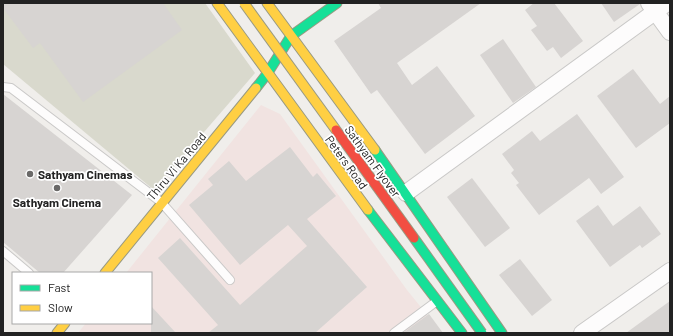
<svg xmlns="http://www.w3.org/2000/svg" width="673" height="336" font-family="Barlow,sans-serif">
	<style>
		.commercial { fill: #f1e3e1 }
		.construction { fill: #d9d9cd }
		.building { fill: #d7d4d2 }
		.lines { fill: none; stroke-linecap: round; stroke-linejoin: round }
		.lane-casing { stroke: #c9c8c7; stroke-width: 10 }
		.street-casing { stroke: #c9c8c7; stroke-width: 18 }
		.fast-casing { stroke: #999a82; stroke-width: 11 }
		.slow-casing { stroke: #999a82; stroke-width: 11 }
		.lane { stroke: #fdfcfc; stroke-width: 8 }
		.street { stroke: #fdfcfc; stroke-width: 16 }
		.fast { stroke: #16e098; stroke-width: 9 }
		.slow { stroke: #ffcf43; stroke-width: 9 }
		.fast-bridge-casing { stroke: #999a82; stroke-width: 11; stroke-linecap: butt }
		.slow-bridge-casing { stroke: #999a82; stroke-width: 11; stroke-linecap: butt }
		.jam-bridge-casing { stroke: #999a82; stroke-width: 11; stroke-linecap: butt }
		.fast-bridge { stroke: #16e098; stroke-width: 9 }
		.slow-bridge { stroke: #ffcf43; stroke-width: 9 }
		.jam-bridge { stroke: #f24e42; stroke-width: 9 }
		.poi-dot { fill: #6a6968; stroke: #fff; stroke-width: 1.5 }
		.labels { text-anchor: middle; dominant-baseline: central; stroke-width: 3.5; stroke-linejoin: round; paint-order: stroke }
		.street-label { font-size: 12px; fill: #222; stroke: #fff }
		.poi-label { font-size: 12px; font-weight: bold; fill: #222; stroke: #fff; text-anchor: start }
	</style>
	<rect width="100%" height="100%" fill="#f0eeeb"/>
	<!-- commercial -->
	<polygon class="commercial" points="261,105 280,114 407,290 442,333 78,333 86,323 151,323 151,273 126,273"/>
	<!-- construction -->
	<polygon class="construction" points="3,3 205,3 255,73 154,190 3,64"/>
	<!-- building -->
	<g class="building">
		<polygon points="3,3 163,3 182,30 83,102 40,43 33,48 3,8"/>
		<polygon points="378,3 481,3 397,63 412,85 437,66 475,116 425,154 377,90 371,94 334,41 381,8"/>
		<polygon points="534,3 554,3 583,41 561,58 553,47 547,51 531,30 537,26 525,10"/>
		<polygon points="601,3 640,3 640,4 614,22"/>
		<polygon points="503,39 536,87 513,103 480,55"/>
		<polygon points="633,69 660,104 670,96 670,123 636,148 597,96"/>
		<polygon points="3,94 132,195 63,273 40,273 3,242"/>
		<polygon points="577,114 624,177 601,194 589,178 539,215 516,185 519,183 511,173 514,170 502,154 532,131 540,141"/>
		<polygon points="290,147 313,177 317,173 336,196 307,219 367,287 315,333 208,333 218,325 158,258 180,238 240,305 307,246 288,225 240,265 189,205 213,185 208,179 229,161 246,181"/>
		<polygon points="472,178 510,228 485,247 447,197"/>
		<polygon points="598,205 613,226 640,206 661,234 642,248 640,245 610,267 576,221"/>
		<polygon points="520,259 552,300 532,316 499,275"/>
		<polygon points="670,301 670,333 626,333"/>
		<polygon points="151,306 176,333 151,333"/>
		<polygon points="429,314 443,333 403,333"/>
	</g>
	<g class="lines">
		<!-- lane casing -->
		<g class="lane-casing">
			<g id="lane">
				<polyline points="3,87 11,88 161,202 230,280"/>
				<polyline points="3,251 29,273"/>
				<polyline points="394,333 437,301"/>
			</g>
		</g>
		<!-- street casing -->
		<g class="street-casing">
			<g id="street">
				<polyline points="649,3 670,32"/>
				<polyline points="406,193 667,3"/>
				<polyline points="582,333 670,271"/>
			</g>
		</g>
		<!-- fast casing -->
		<g class="fast-casing">
			<g id="fast">
				<polyline points="256,88 267,74 291,36 337,3"/>
				<polyline points="375,150 502,333"/>
				<polyline points="368,210 462,333"/>
			</g>
		</g>
		<!-- slow casing -->
		<g class="slow-casing">
			<g id="slow">
				<polyline points="217,3 368,210"/>
				<polyline points="267,3 375,150"/>
				<polyline points="105,273 256,88"/>
				<polyline points="57,333 65,323"/>
			</g>
		</g>
		<!-- lane -->
		<use href="#lane" class="lane"/>
		<!-- street -->
		<use href="#street" class="street"/>
		<!-- fast -->
		<use href="#fast" class="fast"/>
		<!-- slow -->
		<use href="#slow" class="slow"/>
		<!-- fast-bridge casing -->
		<g class="fast-bridge-casing">
			<polyline id="fast-bridge" points="414,238 482,333"/>
		</g>
		<!-- slow-bridge casing -->
		<g class="slow-bridge-casing">
			<polyline id="slow-bridge" points="244,3 336,130"/>
		</g>
		<!-- jam-bridge casing -->
		<g class="jam-bridge-casing">
			<polyline id="jam-bridge" points="336,130 414,238"/>
		</g>
		<!-- fast-bridge -->
		<use href="#fast-bridge" class="fast-bridge"/>
		<!-- slow-bridge -->
		<use href="#slow-bridge" class="slow-bridge"/>
		<!-- jam-bridge -->
		<use href="#jam-bridge" class="jam-bridge"/>
	</g>
	<!-- markers -->
	<g class="poi-dot">
		<circle cx="30" cy="174" r="4"/>
		<circle cx="57" cy="188" r="4"/>
	</g>
	<g class="labels">
		<!-- street labels -->
		<g class="street-label">
			<text transform="translate(373 161) rotate(54)">Sathyam Flyover</text>
			<text transform="translate(347 162) rotate(54)">Peters Road</text>
			<text transform="translate(176 166) rotate(-50)">Thiru Vi Ka Road</text>
		</g>
		<!-- poi labels -->
		<g class="poi-label">
			<text x="38" y="174">Sathyam Cinemas</text>
			<text x="57" y="202" text-anchor="middle">Sathyam Cinema</text>
		</g>
	</g>
	<!-- border -->
	<rect width="673" height="336" fill="none" stroke="#222222" stroke-width="8"/>
	<!-- legend -->
	<rect x="12" y="272" width="140" height="52" fill="#ffffff" stroke="#a7a7a7"/>
	<rect x="20" y="285" width="20" height="6" fill="#16e098" stroke="#a7a7a7"/>
	<text x="48" y="292" font-size="12" fill="#222222">Fast</text>
	<rect x="20" y="305" width="20" height="6" fill="#ffcf43" stroke="#a7a7a7"/>
	<text x="48" y="312" font-size="12" fill="#222222">Slow</text>
</svg>
